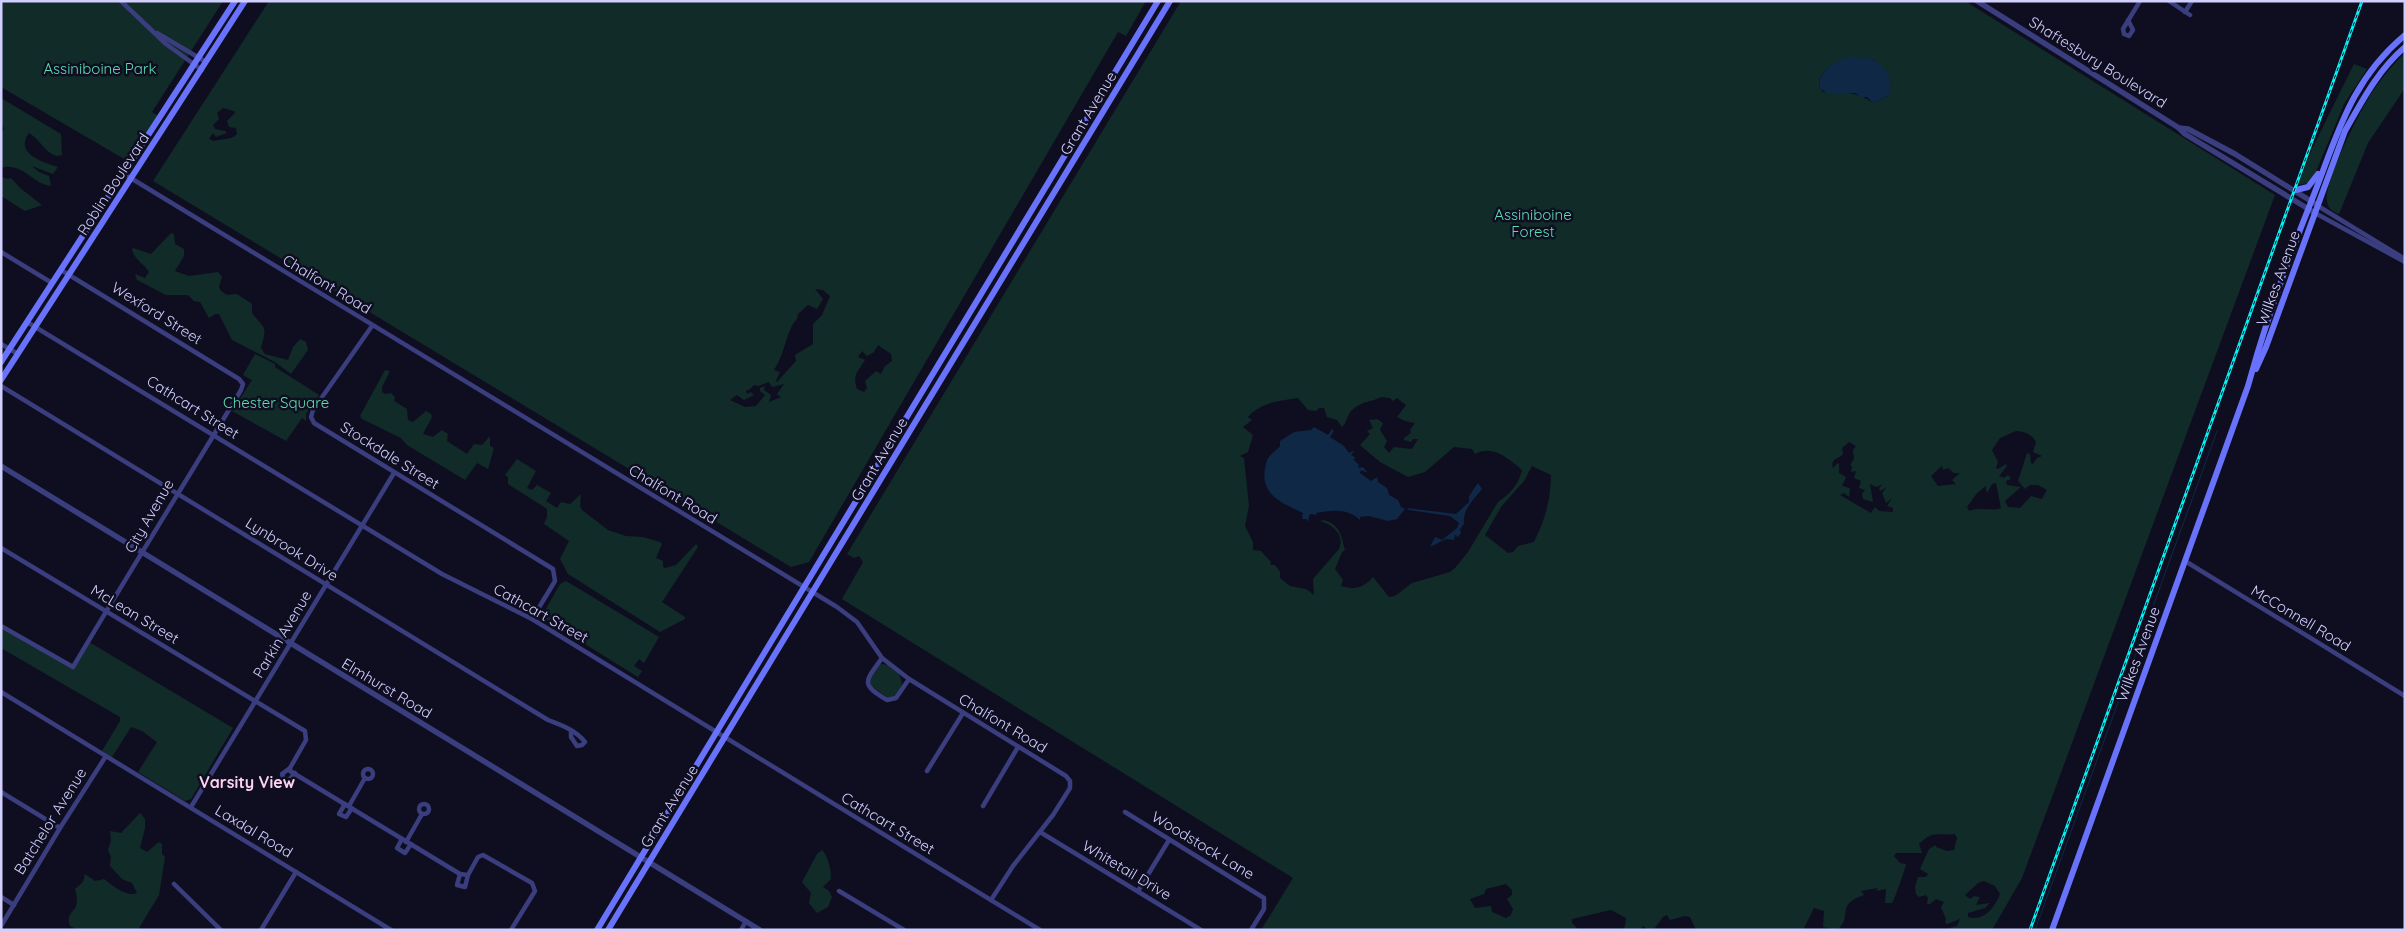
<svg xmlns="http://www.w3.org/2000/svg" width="2406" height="931" font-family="Quicksand,sans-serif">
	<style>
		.green { fill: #112b28; fill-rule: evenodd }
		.water { fill: #0e2846 }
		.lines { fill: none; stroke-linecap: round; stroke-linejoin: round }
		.stream { stroke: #0e2846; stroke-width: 1 }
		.minor { stroke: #3a3e7f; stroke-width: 4.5 }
		.tertiary { stroke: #3a3e7f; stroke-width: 5.5 }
		.secondary { stroke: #6972fb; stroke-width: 6 }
		.rail-casing { stroke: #06f1f3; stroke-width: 3 }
		.rail { stroke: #0f0e21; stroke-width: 1; stroke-dasharray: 4; stroke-linecap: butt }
		.labels { text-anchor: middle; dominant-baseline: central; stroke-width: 5; stroke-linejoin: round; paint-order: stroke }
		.street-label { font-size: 15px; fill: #d1cffe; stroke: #0f0e21 }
		.park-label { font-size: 15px; fill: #5ddcb1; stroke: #0f0e21 }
		.neighbourhood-label { font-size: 16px; font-weight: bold; fill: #fed1f2; stroke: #0f0e21 }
	</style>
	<rect width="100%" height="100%" fill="#0f0e21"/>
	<!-- green -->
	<g class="green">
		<polygon points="1,1 223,1 152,112 160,117 131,163 1,87"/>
		<path d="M 269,1 L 1146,1 L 1126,36 L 1118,32 L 809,562 L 791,567 L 153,181 ZM 223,108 L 234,111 L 235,113 L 227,121 L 229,127 L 236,128 L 237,134 C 230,141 223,138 214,141 L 209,139 L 213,133 L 216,137 L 227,133 L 225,131 L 215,129 L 213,125 L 219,119 L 217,113 ZM 815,289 L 823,290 L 830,296 L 822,315 L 813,324 L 813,344 L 795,355 L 796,361 L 777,382 L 776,381 L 780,372 L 774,370 C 784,354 784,343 791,328 C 793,322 797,322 798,314 L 808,305 L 817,309 L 823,299 ZM 878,345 L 891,354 L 892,361 L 885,366 L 881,374 L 876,371 L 865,381 L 867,388 L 864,392 L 857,389 C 852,374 858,372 865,360 L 858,357 L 862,351 L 867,356 L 874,352 ZM 769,382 L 772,387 L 784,384 L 777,394 L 781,397 L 769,402 L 771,395 L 764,390 L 765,386 L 760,388 L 760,391 L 765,395 L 756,406 L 745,407 L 730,400 L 737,395 L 744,400 L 754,395 L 751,392 L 747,394 L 746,390 L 749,390 L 754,385 L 758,386 Z"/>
		<path d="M 1181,1 L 1965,1 L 2275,195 L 2022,878 L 1992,930 L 1942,930 L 1957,926 L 1960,919 L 1947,924 L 1945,923 L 1946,919 L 1941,907 L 1944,902 L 1936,899 L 1930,904 L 1927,904 L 1928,898 L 1926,895 L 1919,897 L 1916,894 L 1915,887 L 1918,877 L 1926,877 L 1928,874 L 1920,869 L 1929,849 L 1936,845 L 1936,847 L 1947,851 L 1954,850 L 1957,838 L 1955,834 C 1936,836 1934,830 1919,844 L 1922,853 L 1896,853 L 1894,856 L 1900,863 L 1906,864 C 1906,867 1894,901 1892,903 L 1885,903 L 1886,889 L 1876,891 L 1878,888 L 1861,891 L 1864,895 C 1834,905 1854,916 1837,930 L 1823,927 L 1824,911 L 1814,908 L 1803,930 L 1696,930 L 1690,917 L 1685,916 L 1670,920 L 1667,915 L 1663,917 L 1654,929 L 1646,929 L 1644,926 L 1639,930 L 1622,930 L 1625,926 L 1626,918 L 1611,910 L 1572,919 L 1572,923 L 1579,930 L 1261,930 L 1293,878 L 842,599 L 863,562 L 859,556 L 854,558 L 847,554 ZM 1850,57 L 1875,60 L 1888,96 L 1873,103 C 1856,91 1844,92 1823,92 L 1820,89 C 1814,72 1837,62 1850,57 ZM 1381,397 L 1390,398 L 1393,401 L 1397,398 L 1406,405 L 1397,417 L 1405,421 L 1415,423 L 1410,430 L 1411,433 L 1404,438 L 1404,440 L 1411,442 L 1413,439 L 1418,439 L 1412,449 L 1394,447 L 1389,453 L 1384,447 L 1387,441 L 1380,430 L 1383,423 L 1377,419 L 1369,420 L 1373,428 L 1367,431 L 1370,434 L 1360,445 L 1380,462 L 1408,477 L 1425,472 L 1454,447 L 1472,449 L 1475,454 C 1493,444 1509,459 1522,470 C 1519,484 1509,495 1498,502 L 1468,552 L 1455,568 L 1450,572 L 1412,583 L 1395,596 L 1389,597 L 1373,577 C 1363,588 1356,590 1341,586 L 1343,580 L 1335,569 L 1342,552 L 1345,550 C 1341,535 1340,524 1323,520 L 1320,521 C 1333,525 1345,534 1339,549 L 1313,579 L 1314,595 L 1306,589 L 1290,586 L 1280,578 L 1280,572 L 1275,565 L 1270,565 L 1271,562 L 1261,551 L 1253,550 L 1253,542 L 1245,526 L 1249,506 L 1244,458 L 1240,456 L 1248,452 L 1253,435 L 1243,427 L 1252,420 L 1248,417 C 1261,402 1280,401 1298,398 L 1308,410 L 1316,411 L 1319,408 L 1324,408 L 1327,417 L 1337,420 L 1342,427 C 1347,422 1347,415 1352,410 C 1363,400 1373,402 1381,397 ZM 2016,431 C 2024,431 2033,435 2036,442 L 2033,452 L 2042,456 L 2037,458 L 2033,464 L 2031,463 L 2030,454 L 2027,453 L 2018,481 L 2025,489 L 2030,485 L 2038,485 L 2047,490 L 2042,499 L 2031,496 L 2020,508 L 2008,507 L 2005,501 L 2021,487 L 2007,485 L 2006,481 L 2011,479 L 2008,475 L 2004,478 L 1999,476 L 2007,466 L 2006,464 L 1998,469 L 1996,468 L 1998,462 L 1992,450 L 2000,438 ZM 1849,442 L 1856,446 L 1853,450 L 1854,459 L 1850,465 L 1852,466 L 1851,472 L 1856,471 L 1854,478 L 1861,481 L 1859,488 L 1865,490 L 1862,494 L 1863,499 L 1873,502 L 1870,484 L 1876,487 L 1883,484 L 1879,488 L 1880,491 L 1887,487 L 1882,493 L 1886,503 L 1892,498 L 1887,506 L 1893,508 L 1893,512 L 1879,511 L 1875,507 L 1871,513 L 1840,495 L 1844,493 L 1849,497 L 1850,488 L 1842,486 L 1846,477 L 1839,473 L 1839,464 L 1838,463 L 1833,468 C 1830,459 1838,459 1843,454 L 1842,448 ZM 1532,466 L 1551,475 C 1550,502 1546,517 1534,542 L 1518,546 L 1513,552 L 1508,553 L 1485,535 L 1501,507 L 1524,481 ZM 1942,466 L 1943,470 L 1948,468 L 1954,473 L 1960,473 L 1952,480 L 1956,484 L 1938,486 L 1931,476 ZM 1996,483 L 2001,508 C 1991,512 1980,506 1969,511 L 1967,507 L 1977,493 L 1986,486 L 1986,491 L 1988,492 L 1992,484 ZM 1984,881 L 1995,886 L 2000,894 C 1995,907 1984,922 1968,917 L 1968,913 L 1985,908 L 1990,903 L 1976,905 L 1980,897 L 1974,896 L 1970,899 L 1965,895 L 1978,883 ZM 1506,884 L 1512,890 L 1512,895 L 1507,899 L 1513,909 L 1511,915 L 1506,918 L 1492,912 L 1491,906 L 1475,908 L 1470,899 L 1484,894 L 1486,889 Z"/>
		<path d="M 2405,53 L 2405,88 L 2368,143 L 2339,214 C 2332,212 2328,208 2327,201 C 2324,181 2362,106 2375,88 C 2384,76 2393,64 2405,53 Z"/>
		<polygon points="2354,64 2367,69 2344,104 2313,179 2308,183 2298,185 2312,149"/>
		<path d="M 1,98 L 61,134 L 62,155 L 58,156 C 45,154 41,140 29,133 C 14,153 42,162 58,167 L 53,174 L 32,166 L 39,172 L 49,176 L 51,186 C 32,184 26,165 4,167 L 1,170 L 1,135 L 4,128 L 1,125 Z"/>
		<polygon points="1,177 8,179 11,178 20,188 42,205 25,211 1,196"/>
		<path d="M 171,233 L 174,234 L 175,244 L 184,249 L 184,256 L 175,271 L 189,276 L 218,272 L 222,277 L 219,287 L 221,291 L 227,295 L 237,294 L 252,304 L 252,313 C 266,331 267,325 261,348 L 265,354 L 288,360 L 293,347 L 300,339 L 306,342 L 308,350 L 291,374 L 275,362 L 232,340 L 219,314 L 215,314 L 209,318 L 200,302 L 194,301 L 188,295 L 166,295 L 137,280 L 135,274 L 145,278 L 149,272 C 144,263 134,260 132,249 L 133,248 L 151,254 Z"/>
		<polygon points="255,354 275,364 275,367 319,395 306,414 306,421 302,418 286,441 232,411 252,380 243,375"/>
		<polygon points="385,370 390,371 382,387 382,392 385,394 391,393 395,397 394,401 407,409 408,420 413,422 426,411 431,414 432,417 423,434 433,437 442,430 448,434 447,441 467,454 474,444 482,445 490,436 490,446 494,448 488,469 477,463 465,480 407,445 401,438 362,419 360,416"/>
		<polygon points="517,459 536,471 527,488 532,490 537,485 551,493 546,501 557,508 561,502 570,504 581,494 580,506 582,510 608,530 626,536 643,537 660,542 662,544 656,558 663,561 663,567 665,568 676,565 696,544 698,547 662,602 685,617 685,619 660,632 568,574 560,559 569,541 544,524 547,517 547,509 508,484 508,477 505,475"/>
		<polygon points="566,581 659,637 644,663 639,659 634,666 642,671 638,677 543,618 542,616 560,584"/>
		<polygon points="1,628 73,669 89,642 233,728 191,799 185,801 138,772 157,742 142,731 131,727 112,757 102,751 120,721 120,717 1,648"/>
		<path d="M 879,664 C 900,662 913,693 888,698 L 870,685 L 870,680 Z"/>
		<path d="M 140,813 L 145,819 L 145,828 L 140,848 L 147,852 L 159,842 L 162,844 L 162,854 L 165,857 L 159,895 L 139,928 L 142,930 L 78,930 L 70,926 C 64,908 83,915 75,889 L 83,882 L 85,874 L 95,881 L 104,879 C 111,885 128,898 137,893 L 132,883 L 122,879 L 110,866 L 111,857 L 108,850 L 111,840 L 110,831 L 121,833 Z"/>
		<path d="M 822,850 C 828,856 831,869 831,879 L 823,887 L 829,891 L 832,897 L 828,907 L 817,913 L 809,903 L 811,893 L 802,882 L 817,854 Z"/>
	</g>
	<!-- water -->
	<g class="water">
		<path d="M 1850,57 C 1858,57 1867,57 1874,60 C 1887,66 1895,84 1888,96 L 1873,103 L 1867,97 L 1860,97 L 1856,93 L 1830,94 L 1820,89 C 1815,72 1837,60 1850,57 Z"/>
		<path d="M 1314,427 L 1328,435 L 1332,429 L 1334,431 L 1330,437 L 1344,446 L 1349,453 L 1355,450 L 1351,455 L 1356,458 L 1353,459 L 1359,465 L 1358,468 L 1363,467 L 1368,473 L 1361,470 L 1360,473 L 1371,481 L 1377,477 L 1378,482 L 1387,488 L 1389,495 L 1398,500 L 1401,507 L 1405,509 L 1397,519 L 1388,521 L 1369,516 L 1360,517 L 1360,520 C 1348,508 1331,510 1316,513 L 1317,515 L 1310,514 L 1307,523 L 1307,519 L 1302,519 L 1303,513 C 1277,501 1257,492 1267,460 C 1269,455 1277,450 1280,446 L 1280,441 L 1294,432 L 1311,430 Z"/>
		<path d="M 1478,483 L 1482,489 C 1474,499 1462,510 1464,524 L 1460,529 L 1461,533 L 1458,537 L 1455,535 L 1454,540 L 1446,539 L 1430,547 L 1435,537 L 1442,540 L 1457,528 L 1459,523 L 1450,516 L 1409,510 L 1407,508 L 1456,514 L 1469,502 L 1469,496 Z"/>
	</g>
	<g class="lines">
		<!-- stream -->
		<polyline class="stream" points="2035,930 2217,431"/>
		<!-- minor -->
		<g class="minor">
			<polyline points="121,1 166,44 202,70"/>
			<polyline points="2169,1 2190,15"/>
			<polyline points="2185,12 2192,1"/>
			<polyline points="2128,20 2133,30 2129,36 2124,34 2123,29 2140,1"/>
			<polyline points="157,33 206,62"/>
			<polyline points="124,174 837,607 857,622 882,658 909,679 1066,776 1070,781 1070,788 1053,815 1013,866 991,900"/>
			<polyline points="2318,206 2405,259"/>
			<polyline points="2315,213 2405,262"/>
			<polyline points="1,252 52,283"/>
			<polyline points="27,322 442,574 532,619 1040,930"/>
			<polyline points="372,326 313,410 311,417 314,423 553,569 555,581 532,619"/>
			<polyline points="1,344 18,354"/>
			<path d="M 1,386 L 548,720 C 561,725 576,730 585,742 L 582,745 L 577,746 L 571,737 L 571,730"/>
			<polyline points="1,548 305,731 306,740 290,768 290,771 460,874 468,875 478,857 483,855 532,883 535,891 511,930"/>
			<polyline points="2185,561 2405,696"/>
			<path d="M 1,626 L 73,667 C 128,574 185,483 241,390 L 243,384 L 239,379 L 61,270"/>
			<path d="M 882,658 C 865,682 860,684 887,700 L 896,698 L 909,679"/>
			<polyline points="1,692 391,930"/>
			<polyline points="290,768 282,774 284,780 289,780 295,773"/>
			<circle cx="368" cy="774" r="5"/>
			<polyline points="927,771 963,713"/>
			<polyline points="1,792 60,828"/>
			<polyline points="345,804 339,814 346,817 352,808"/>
			<circle cx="424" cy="809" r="5"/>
			<polyline points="349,806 365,778"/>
			<polyline points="983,806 1018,747"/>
			<polyline points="191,807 394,473"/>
			<polyline points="1125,812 1264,898 1264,909 1251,930"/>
			<polyline points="1040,832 1201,930"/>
			<polyline points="402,839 397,848 405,853 411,844"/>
			<polyline points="406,842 422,814"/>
			<polyline points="460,874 457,885 465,887 468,875"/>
			<polyline points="174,884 221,930"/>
			<polyline points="839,891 904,930"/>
			<polyline points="1138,891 1169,840"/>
			<polyline points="1,897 14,905"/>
			<polyline points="1,926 60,828 106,756"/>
			<polyline points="261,930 296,872"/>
			<polyline points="741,930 746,921"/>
		</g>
		<!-- tertiary -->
		<g class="tertiary">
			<polyline points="1977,1 2179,128 2185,134 2315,213"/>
			<polyline points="2179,128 2188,129 2235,154 2314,203"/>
			<polyline points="1,466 760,930"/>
		</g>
		<!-- secondary -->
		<g class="secondary">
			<polyline points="2296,190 2308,187 2318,174"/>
			<polyline points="1,362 235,1"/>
			<path d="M 2256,369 L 2266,347 L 2345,131 C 2362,101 2378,70 2405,47"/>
			<polyline points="1,380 245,1"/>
			<polyline points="597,930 1158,1"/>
			<polyline points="608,930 1170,1"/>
			<path d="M 2052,930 L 2248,386 C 2265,324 2287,262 2311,202 C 2337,137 2349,82 2405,35"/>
		</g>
		<!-- rail casing -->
		<g class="rail-casing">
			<polyline id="rail" points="2030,930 2362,1"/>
		</g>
		<!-- rail -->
		<use href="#rail" class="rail"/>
	</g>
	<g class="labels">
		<!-- street labels -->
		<g class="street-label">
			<text transform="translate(2098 62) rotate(32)">Shaftesbury Boulevard</text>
			<text transform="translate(1088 113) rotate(-59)">Grant Avenue</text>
			<text transform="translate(113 184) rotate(-57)">Roblin Boulevard</text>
			<text transform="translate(2278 278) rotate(-70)">Wilkes Avenue</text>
			<text transform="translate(327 284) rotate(31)">Chalfont Road</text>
			<text transform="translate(157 313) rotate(32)">Wexford Street</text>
			<text transform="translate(193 407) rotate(32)">Cathcart Street</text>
			<text transform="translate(390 455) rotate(32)">Stockdale Street</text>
			<text transform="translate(879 459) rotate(-59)">Grant Avenue</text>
			<text transform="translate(673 494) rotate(31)">Chalfont Road</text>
			<text transform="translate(149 516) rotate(-60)">City Avenue</text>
			<text transform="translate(292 549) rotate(32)">Lynbrook Drive</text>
			<text transform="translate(541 613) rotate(29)">Cathcart Street</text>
			<text transform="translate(135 614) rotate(31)">McLean Street</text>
			<text transform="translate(2301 618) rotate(31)">McConnell Road</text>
			<text transform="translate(282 634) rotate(-59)">Parkin Avenue</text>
			<text transform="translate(2138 654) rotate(-70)">Wilkes Avenue</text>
			<text transform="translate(387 688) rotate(31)">Elmhurst Road</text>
			<text transform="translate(1003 723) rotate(31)">Chalfont Road</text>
			<text transform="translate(669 806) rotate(-58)">Grant Avenue</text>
			<text transform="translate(50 821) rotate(-58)">Batchelor Avenue</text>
			<text transform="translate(888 823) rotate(31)">Cathcart Street</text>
			<text transform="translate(254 831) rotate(31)">Laxdal Road</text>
			<text transform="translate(1203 845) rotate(31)">Woodstock Lane</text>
			<text transform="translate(1127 870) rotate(31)">Whitetail Drive</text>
		</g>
		<!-- park labels -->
		<g class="park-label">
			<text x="100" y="68">Assiniboine Park</text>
			<text x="1533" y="214">Assiniboine<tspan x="1533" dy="17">Forest</tspan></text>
			<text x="276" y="402">Chester Square</text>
		</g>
		<!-- neighbourhood labels -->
		<g class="neighbourhood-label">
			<text x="247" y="782">Varsity View</text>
		</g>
	</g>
	<!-- border -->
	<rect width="2406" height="931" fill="none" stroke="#d1cffe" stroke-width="5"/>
</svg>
